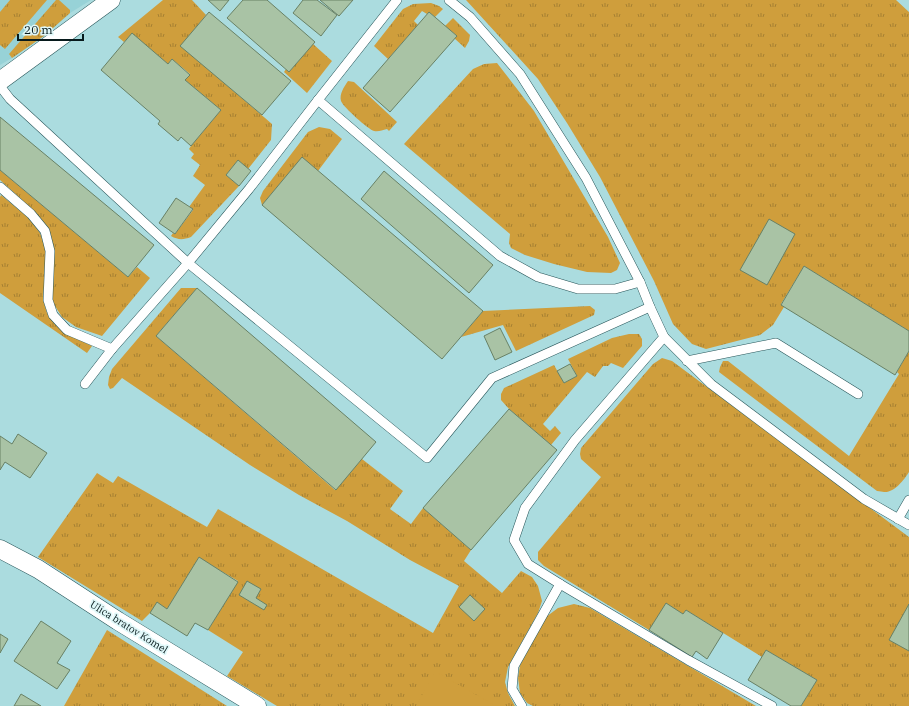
<svg xmlns="http://www.w3.org/2000/svg" width="909" height="706" font-family="'IBM Plex Serif',serif">
	<style>
		.built { fill: #97d2d7 }
		.grass { fill: url(#grass-tufts) }
		.garden { fill: #cf9e3c }
		.building { fill: #a9c3a5; stroke: #698165 }
		.lines { fill: none; stroke-linecap: round; stroke-linejoin: round }
		.service-casing { stroke: #28565a; stroke-width: 10 }
		.minor-casing { stroke: #28565a; stroke-width: 19 }
		.service { stroke: #fff; stroke-width: 9 }
		.minor { stroke: #fff; stroke-width: 18 }
		.labels { text-anchor: middle; dominant-baseline: central; stroke-width: 3.5; stroke-linejoin: round; paint-order: stroke }
		.street-label { font-size: 10px; fill: #071a1c; stroke: #e0f8f9 }
	</style>
	<defs>
		<pattern id="grass-tufts" width="24" height="20" patternUnits="userSpaceOnUse"><rect width="24" height="20" fill="#cf9e3c"/><path d="M3 7l-1-3M5 7V3M7 7l1-3M15 17l-1-3M17 17v-4M19 17l1-3" fill="none" stroke="#a68032"/></pattern>
	</defs>
	<rect width="100%" height="100%" fill="#abdcdf"/>
	<!-- built -->
	<polygon class="built" points="0,0 91,0 70,13 44,36 12,58 0,65"/>
	<!-- grass -->
	<g class="grass">
		<polygon points="10,0 47,0 5,49 0,45 0,12"/>
		<polygon points="56,0 59,0 70,10 70,13 44,36 12,58 9,54"/>
		<path d="M 163,0 L 192,0 L 206,15 L 181,46 L 272,124 L 271,140 L 248,169 L 238,160 L 226,175 L 239,186 L 191,237 C 183,240 178,240 171,236 L 173,233 L 175,234 L 193,210 L 189,207 L 205,185 L 193,176 L 200,165 L 191,158 L 194,154 L 189,149 L 191,146 L 221,110 L 185,80 L 190,74 L 172,59 L 168,64 L 132,34 L 124,42 L 118,37 Z"/>
		<polygon points="466,0 896,0 909,12 909,331 804,266 781,304 784,307 773,325 760,335 706,349 692,344 673,324 654,281 600,177 567,123 538,79"/>
		<polygon points="431,3 439,6 443,9 435,17 429,12 427,14 422,11 414,21 418,25 388,59 374,46 403,9 413,4"/>
		<polygon points="453,18 470,35 469,41 465,48 454,38 456,35 445,26"/>
		<polygon points="313,44 332,61 307,93 284,72 286,69 289,72"/>
		<polygon points="497,63 534,111 608,237 620,263 617,270 611,273 587,272 554,264 525,255 511,248 509,243 510,234 404,144 473,69 484,64"/>
		<path d="M 348,81 L 354,82 L 397,122 L 389,131 L 387,129 C 382,130 379,132 374,131 C 369,130 343,107 341,101 C 339,94 344,87 348,81 Z"/>
		<polygon points="319,127 330,129 342,139 318,171 302,158 262,205 260,198 263,191 308,132"/>
		<polygon points="0,170 128,277 137,267 150,278 102,336 76,327 62,317 53,303 52,285 54,256 48,232 35,212 0,180"/>
		<polygon points="1,195 29,218 40,233 47,253 43,299 47,313 56,325 66,333 92,346 87,353 0,293 0,197"/>
		<polygon points="181,288 197,288 156,336 335,490 362,459 403,491 390,509 411,524 423,508 471,550 464,561 502,593 521,571 532,577 538,586 542,601 538,613 508,667 505,682 508,693 515,706 277,706 227,676 243,652 208,630 238,581 199,558 167,609 157,603 150,613 142,621 38,557 97,473 113,483 118,476 207,527 218,509 433,633 459,586 410,560 347,521 299,495 250,465 122,378 113,388 110,389 108,385 109,377 112,369"/>
		<polygon points="590,306 595,310 594,315 516,351 503,325 461,337 483,311"/>
		<polygon points="629,334 639,334 642,339 642,346 623,368 611,363 608,366 603,366 595,377 587,372 543,424 550,431 555,426 561,433 551,445 509,409 501,400 501,394 504,388 554,365 564,383 577,376 568,359 612,338"/>
		<path d="M 909,351 L 909,472 C 904,480 894,493 884,492 C 882,492 880,491 877,491 L 719,372 L 720,367 L 723,361 L 728,361 L 849,456 L 899,374 L 897,372 Z"/>
		<polygon points="662,358 672,361 909,537 909,706 801,706 817,680 766,650 762,657 686,610 683,614 666,604 649,630 544,566 538,560 538,552 601,477 581,459 580,454 581,448 653,364"/>
		<polygon points="574,604 590,608 756,706 533,706 527,703 520,693 518,678 520,665 546,617 558,608"/>
		<polygon points="107,630 227,706 64,706"/>
	</g>
	<!-- garden -->
	<polygon class="garden" points="435,672 436,672 496,706 416,706"/>
	<!-- building -->
	<g class="building">
		<polygon points="208,0 229,0 220,11"/>
		<polygon points="243,0 267,0 315,42 289,72 227,18"/>
		<polygon points="303,0 317,0 337,15 321,36 293,13"/>
		<polygon points="320,0 353,0 339,16"/>
		<polygon points="209,12 291,81 262,115 180,46"/>
		<polygon points="429,12 457,36 390,112 363,88"/>
		<polygon points="132,33 168,64 172,59 190,75 185,80 221,110 191,146 181,137 178,141 158,124 160,121 101,70"/>
		<polygon points="0,117 154,245 128,277 0,170"/>
		<polygon points="302,157 483,311 442,359 262,205"/>
		<polygon points="238,160 251,171 239,186 226,175"/>
		<polygon points="384,171 493,265 469,293 361,199"/>
		<polygon points="176,198 193,209 175,234 159,223"/>
		<polygon points="769,219 795,234 767,285 740,270"/>
		<polygon points="804,266 909,331 909,351 895,375 781,305"/>
		<polygon points="197,288 376,442 336,490 156,336"/>
		<polygon points="500,328 512,352 495,360 484,336"/>
		<polygon points="570,364 577,376 564,383 557,371"/>
		<polygon points="509,409 557,450 471,550 423,508"/>
		<polygon points="18,434 47,453 30,478 5,462 0,470 0,436 12,444"/>
		<polygon points="199,557 238,582 208,630 195,623 187,636 150,613 157,602 167,609"/>
		<polygon points="247,581 261,589 256,598 267,605 264,610 239,595"/>
		<polygon points="470,595 485,609 474,621 459,607"/>
		<polygon points="666,603 683,614 686,610 723,633 707,659 696,651 692,657 649,630"/>
		<polygon points="909,604 909,651 889,640"/>
		<polygon points="41,621 71,641 57,663 70,670 57,689 14,661"/>
		<polygon points="0,634 8,639 0,653"/>
		<polygon points="766,650 817,680 801,706 791,706 748,680"/>
		<polygon points="21,694 41,706 14,706"/>
	</g>
	<g class="lines">
		<!-- service casing -->
		<g class="service-casing">
			<g id="service">
				<polyline points="449,0 470,17 520,74 586,178 640,282 650,307 664,337 575,440 525,508 514,540 528,564 560,584 688,660 772,706"/>
				<polyline points="0,86 10,99 188,263 427,458 492,378 650,307"/>
				<polyline points="318,100 500,256 538,277 578,289 615,289 640,282"/>
				<polyline points="0,187 31,214 45,231 50,251 48,300 53,315 67,330 112,349"/>
				<polyline points="664,337 711,384 864,499 909,525"/>
				<polyline points="687,361 776,343 858,394"/>
				<polyline points="85,384 112,349 188,263 249,189 318,100 397,0"/>
				<polyline points="898,519 909,500"/>
				<polyline points="522,706 512,689 514,666 560,584"/>
			</g>
		</g>
		<!-- minor casing -->
		<g class="minor-casing">
			<g id="minor">
				<polyline points="0,81 111,0"/>
				<polyline points="0,549 38,569 118,621 257,706"/>
			</g>
		</g>
		<!-- service -->
		<use href="#service" class="service"/>
		<!-- minor -->
		<use href="#minor" class="minor"/>
	</g>
	<g class="labels">
		<!-- street labels -->
		<g class="street-label">
			<text transform="translate(129 627) rotate(32)">Ulica bratov Komel</text>
		</g>
	</g>
	<!-- scale -->
	<path d="M18 34v6h65v-6" fill="none" stroke="#071a1c" stroke-width="2"/>
	<text x="24" y="34" font-size="12" fill="#071a1c" stroke="#e0f8f9" stroke-width="3" paint-order="stroke">20 m</text>
</svg>
